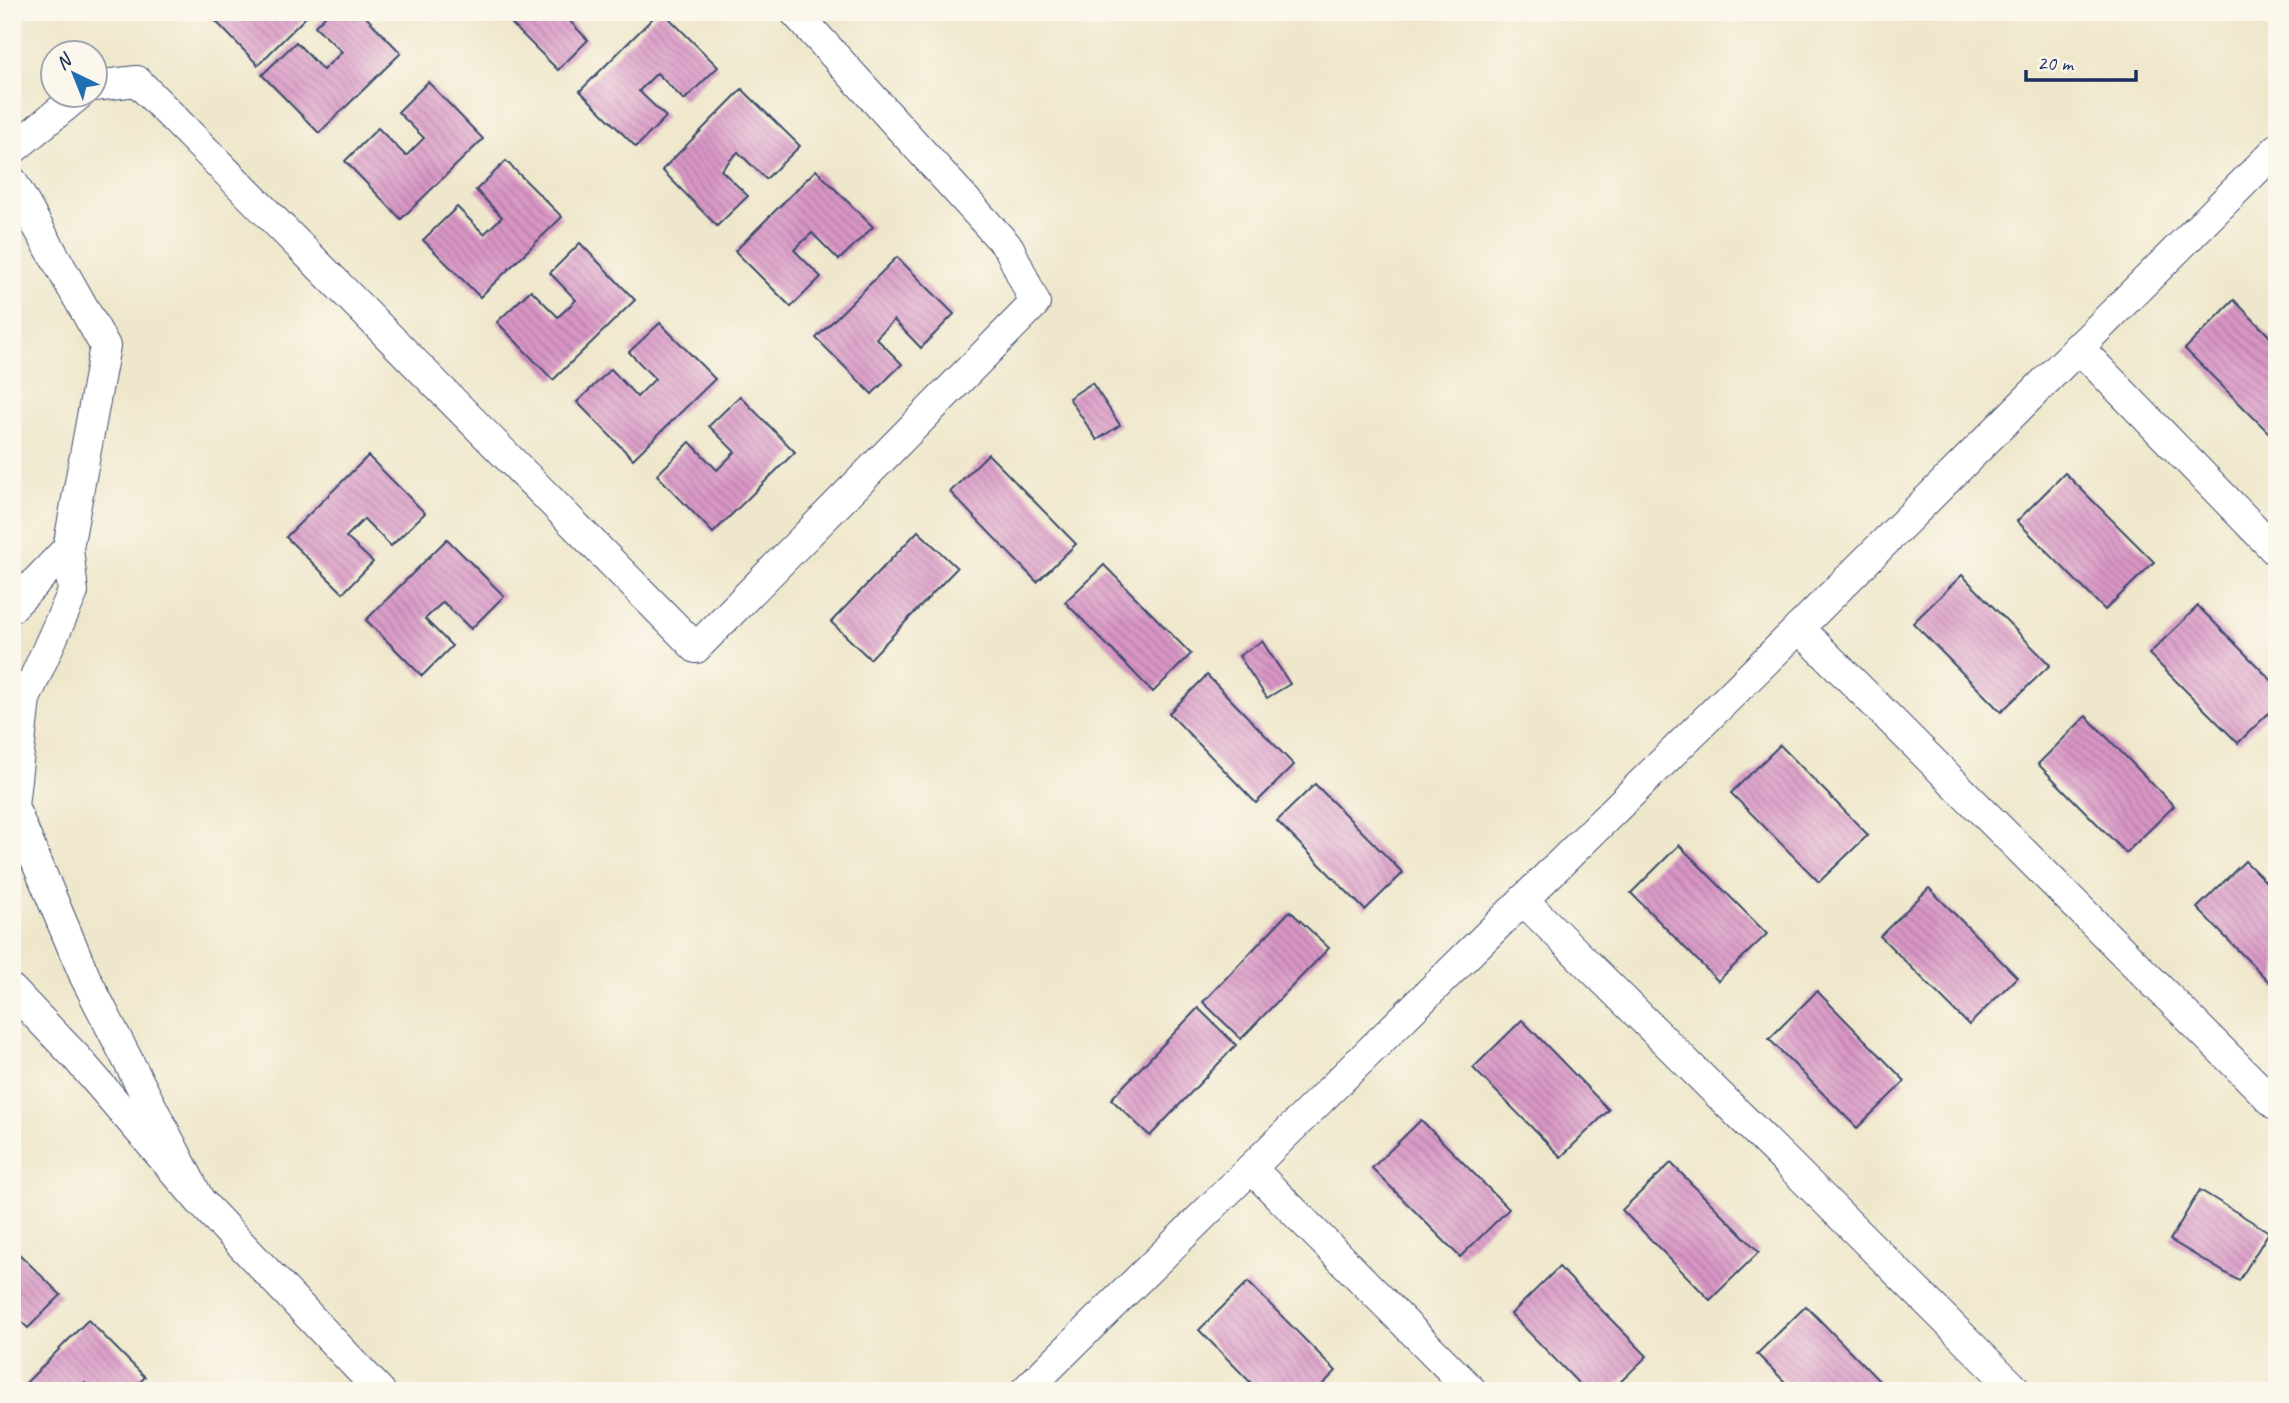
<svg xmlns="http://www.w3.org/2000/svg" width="2289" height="1403" font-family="Caveat,sans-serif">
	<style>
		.building { fill: url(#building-back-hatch) }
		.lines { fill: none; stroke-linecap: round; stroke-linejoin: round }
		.street-casing { stroke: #3b4b6e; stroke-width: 32 }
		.street { stroke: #fff; stroke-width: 30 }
	</style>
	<defs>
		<pattern id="building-back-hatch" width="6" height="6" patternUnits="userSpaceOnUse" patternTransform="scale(1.75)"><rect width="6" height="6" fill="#d996c5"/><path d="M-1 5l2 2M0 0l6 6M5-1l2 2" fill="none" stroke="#af7ba3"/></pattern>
	</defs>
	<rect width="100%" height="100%" fill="#fbf7ec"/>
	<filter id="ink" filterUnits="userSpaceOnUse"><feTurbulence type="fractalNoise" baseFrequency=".0143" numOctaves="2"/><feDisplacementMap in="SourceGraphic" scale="14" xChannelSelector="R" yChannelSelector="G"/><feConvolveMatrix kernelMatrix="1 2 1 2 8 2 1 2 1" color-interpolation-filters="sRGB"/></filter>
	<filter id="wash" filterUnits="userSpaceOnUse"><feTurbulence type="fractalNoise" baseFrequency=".00686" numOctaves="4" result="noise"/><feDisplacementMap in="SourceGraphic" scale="28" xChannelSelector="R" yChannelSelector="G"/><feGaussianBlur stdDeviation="1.57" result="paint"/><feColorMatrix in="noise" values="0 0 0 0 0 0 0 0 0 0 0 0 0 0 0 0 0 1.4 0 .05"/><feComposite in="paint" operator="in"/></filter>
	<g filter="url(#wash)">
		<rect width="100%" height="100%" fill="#efe7cb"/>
		<g id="blocks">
			<!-- building -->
			<g class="building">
				<polygon points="207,12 311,12 258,65"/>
				<polygon points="329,12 361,12 401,53 319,133 262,75 296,42 323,70 342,52 315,26"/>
				<polygon points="504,12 561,12 588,40 558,70 502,14"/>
				<polygon points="659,12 663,12 718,67 684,100 657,73 639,91 666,117 636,147 580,91"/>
				<polygon points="428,82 483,139 401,219 345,161 378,128 406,156 424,138 398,112"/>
				<polygon points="742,89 800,146 766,179 738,152 721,170 748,196 717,226 662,170"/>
				<polygon points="506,161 562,217 480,297 423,240 457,207 484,234 502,217 476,190"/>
				<polygon points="816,170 873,227 839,260 812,233 794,250 821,277 791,307 735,251"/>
				<polygon points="580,243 635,300 553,380 497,322 531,290 558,317 576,300 550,273"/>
				<polygon points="897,257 954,314 921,348 894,320 876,338 902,364 872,394 816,338"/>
				<polygon points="2234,300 2277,344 2277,434 2273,437 2185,349"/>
				<polygon points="660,323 715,379 633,459 577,402 611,369 637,397 655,379 629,352"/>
				<polygon points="1092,383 1120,425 1097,440 1069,398"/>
				<polygon points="740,396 795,452 713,533 657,475 690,442 717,470 735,452 709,426"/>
				<polygon points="988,454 1076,544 1037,582 950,492"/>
				<polygon points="368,456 425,513 391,546 364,519 346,537 373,562 343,593 286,537"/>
				<polygon points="2065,473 2154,562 2105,610 2017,521"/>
				<polygon points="918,531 957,568 870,659 831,622"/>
				<polygon points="447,539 504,596 471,629 443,602 425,619 452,646 422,676 366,620"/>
				<polygon points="1104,565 1191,654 1153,692 1065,602"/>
				<polygon points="1962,575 2050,665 2001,712 1913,623"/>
				<polygon points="2198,606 2277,686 2277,705 2238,743 2149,654"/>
				<polygon points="1262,641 1290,684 1267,698 1239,656"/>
				<polygon points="1207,675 1294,765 1256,803 1169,713"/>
				<polygon points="2086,716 2174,806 2126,853 2038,764"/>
				<polygon points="1780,745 1868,835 1819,882 1731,793"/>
				<polygon points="1315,784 1403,873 1365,910 1277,821"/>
				<polygon points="1679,845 1767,934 1718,981 1631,893"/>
				<polygon points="2245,861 2277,893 2277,990 2197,908"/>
				<polygon points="1929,888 2017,977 1969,1025 1880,936"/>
				<polygon points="1290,911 1329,948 1241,1039 1203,1002"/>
				<polygon points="1817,991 1905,1081 1857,1128 1769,1039"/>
				<polygon points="1198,1008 1236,1045 1150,1136 1111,1099"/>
				<polygon points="1522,1020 1609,1110 1561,1157 1473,1068"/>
				<polygon points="1421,1120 1509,1209 1460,1257 1372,1168"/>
				<polygon points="1671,1163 1759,1252 1710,1300 1622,1210"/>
				<polygon points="2200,1190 2269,1232 2239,1281 2170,1240"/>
				<polygon points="12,1247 61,1295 28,1328 12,1313"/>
				<polygon points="1559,1267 1647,1356 1611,1391 1586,1391 1511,1314"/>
				<polygon points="1248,1282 1336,1371 1316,1391 1259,1391 1199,1330"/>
				<polygon points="1806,1306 1889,1391 1794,1391 1757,1354"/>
				<polygon points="88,1320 145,1377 131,1391 92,1391 85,1383 77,1391 18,1391"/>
			</g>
		</g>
	</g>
	<g filter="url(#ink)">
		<use href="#blocks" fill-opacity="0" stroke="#3b4b6e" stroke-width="2"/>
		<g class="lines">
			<!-- street casing -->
			<g class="street-casing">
				<g id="street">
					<polyline points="94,86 137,81 696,648 1035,303 1009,248 795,12"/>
					<polyline points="12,150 80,94"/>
					<polyline points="12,181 105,346 68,548 73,592 25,699 13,806 85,977 200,1201"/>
					<polyline points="2078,347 2277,552"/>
					<polyline points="12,607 68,548"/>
					<polyline points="1799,628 2277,1106"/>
					<polyline points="1523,900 2017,1391"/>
					<polyline points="12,990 76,1057 200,1201 380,1391"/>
					<polyline points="1251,1168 1472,1391"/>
					<polyline points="1025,1391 1799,628 2277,149"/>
				</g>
			</g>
			<!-- street -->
			<use href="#street" class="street"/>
		</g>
	</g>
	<!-- margin -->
	<rect width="2289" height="1403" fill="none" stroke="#fbf7ec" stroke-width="42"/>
	<!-- north arrow -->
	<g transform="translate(74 74) rotate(317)"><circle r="33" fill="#fbf7ec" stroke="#a1a7b3" stroke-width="2"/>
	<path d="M0-5L12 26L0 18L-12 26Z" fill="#1f6fb2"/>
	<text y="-10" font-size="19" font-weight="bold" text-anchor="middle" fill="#1b2f5e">N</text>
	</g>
	<!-- scale -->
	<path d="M2026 70v10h110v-10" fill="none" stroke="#1b2f5e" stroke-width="3.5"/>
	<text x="2037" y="70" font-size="21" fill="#1b2f5e" stroke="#fbf7ec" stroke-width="5" paint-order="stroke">20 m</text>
</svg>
